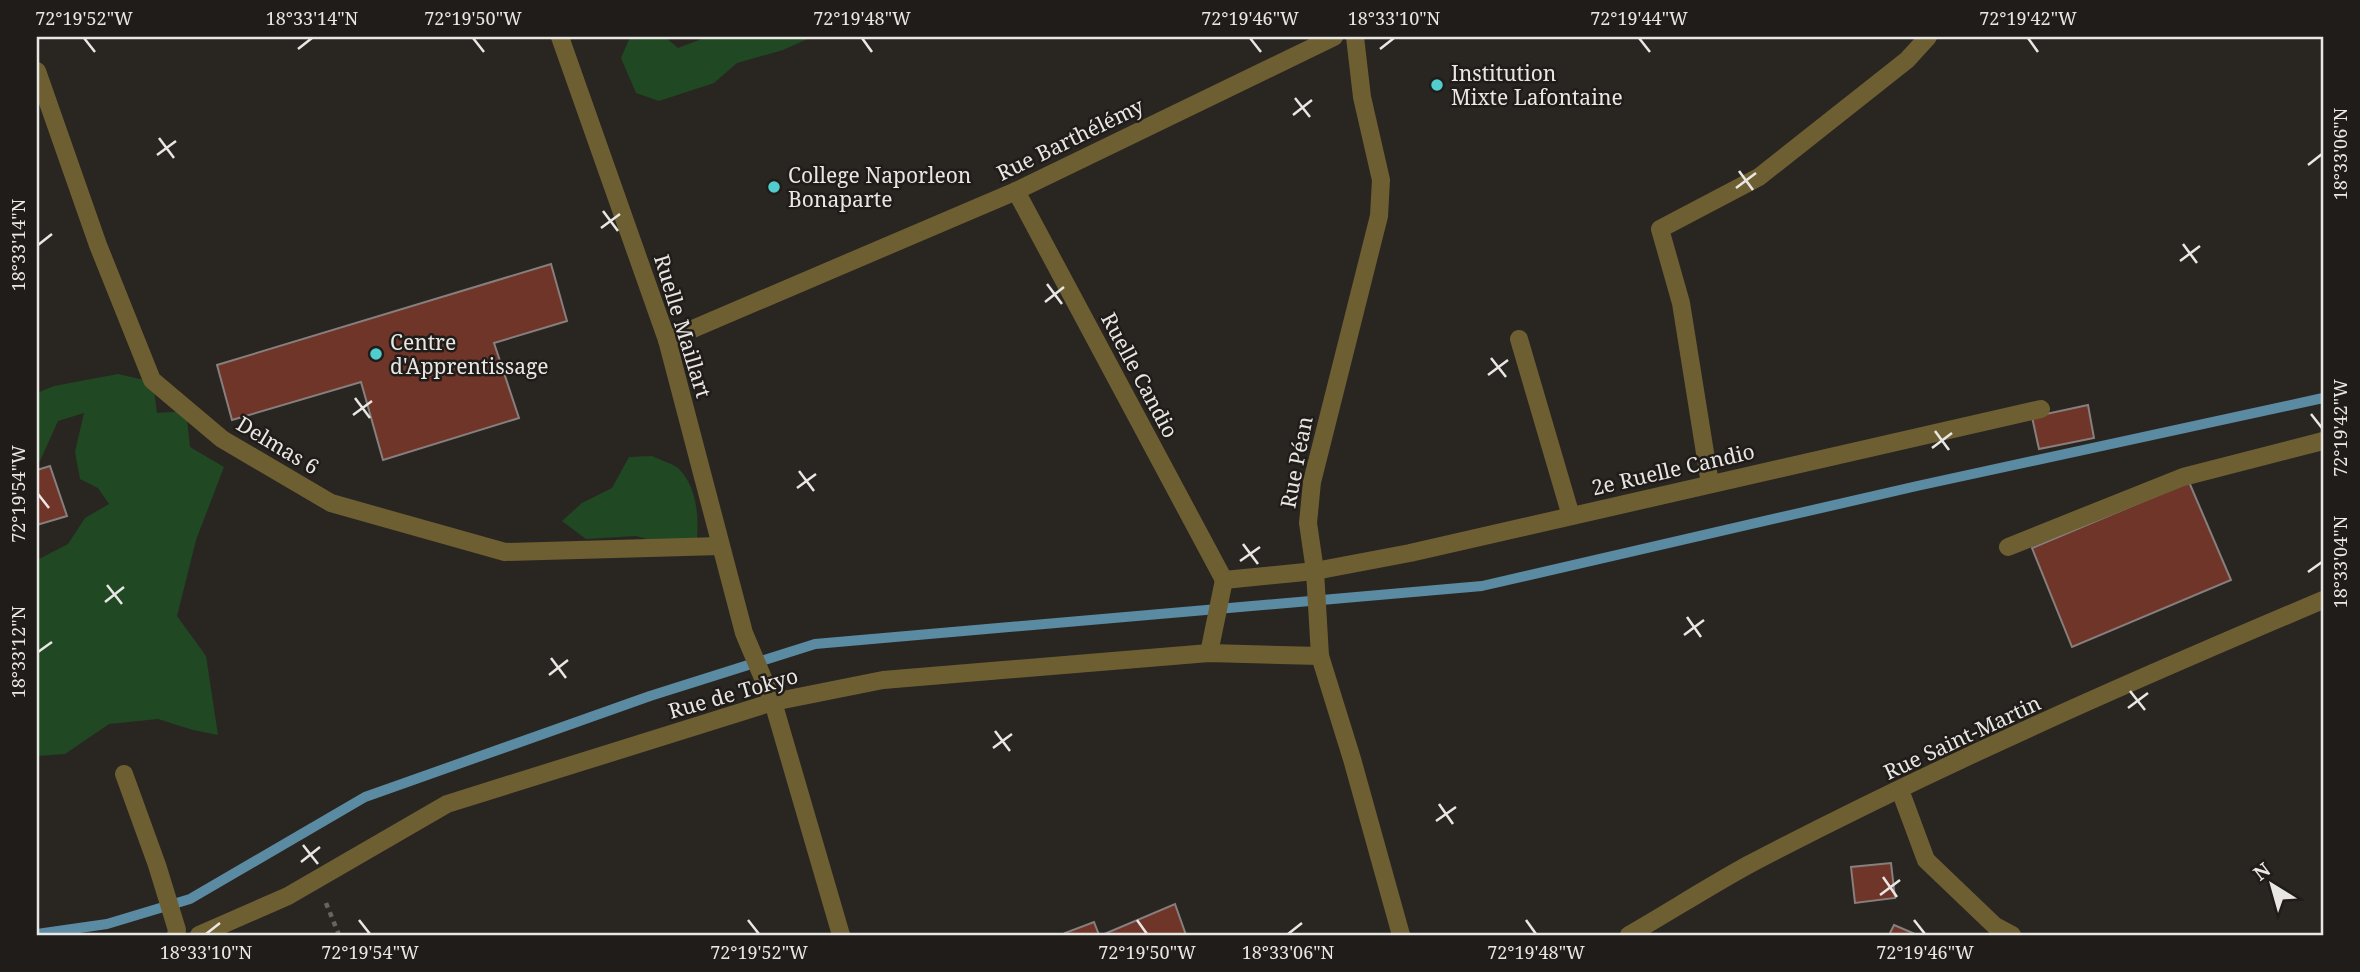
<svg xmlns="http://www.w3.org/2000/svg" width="2360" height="972" font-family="'Noto Serif',serif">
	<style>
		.green { fill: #1f4823 }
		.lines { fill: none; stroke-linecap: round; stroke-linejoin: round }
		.stream { stroke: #5b8ba2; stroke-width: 10 }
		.building { fill: #703529; stroke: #867f7e; stroke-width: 2 }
		.path { stroke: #676460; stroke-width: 4.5; stroke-dasharray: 5 5; stroke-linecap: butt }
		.service { stroke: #6e5f32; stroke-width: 18 }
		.minor { stroke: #6e5f32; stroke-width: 18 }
		.tertiary { stroke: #6e5f32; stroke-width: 18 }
		.ticks { fill: none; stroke: #e9e7e4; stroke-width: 2.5 }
		.poi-dot { fill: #52cdcd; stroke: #1f1c19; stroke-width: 2.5 }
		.labels { text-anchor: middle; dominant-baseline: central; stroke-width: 5; stroke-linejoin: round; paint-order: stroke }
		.poi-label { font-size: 21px; fill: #e9e7e4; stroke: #1f1c19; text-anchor: start }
		.street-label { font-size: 21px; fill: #e9e7e4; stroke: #1f1c19 }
		.neatline { fill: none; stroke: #e9e7e4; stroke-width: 2.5 }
		.ticks-label { font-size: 18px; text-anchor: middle; fill: #e9e7e4 }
	</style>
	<rect width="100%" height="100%" fill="#292622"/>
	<!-- green -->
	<g class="green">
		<polygon points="630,37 665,37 678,48 707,37 812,37 783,50 737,63 714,83 659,101 636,93 621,58"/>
		<polygon points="118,374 153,382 157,413 186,411 190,447 224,467 196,540 177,616 206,656 218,735 193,730 158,719 109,724 65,754 37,756 37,560 68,544 85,518 109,504 98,488 80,479 75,452 84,413 58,421 40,461 37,461 37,393 54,386"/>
		<path d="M 652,456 C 660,460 671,463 678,468 C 696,485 699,515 697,538 L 665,544 L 636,536 L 586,539 L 562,521 L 582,503 L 612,488 L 629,457 Z"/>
	</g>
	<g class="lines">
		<!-- stream -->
		<polyline class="stream" points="37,934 107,924 190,899 365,797 650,696 815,644 1482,586 1917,486 2323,398"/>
	</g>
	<!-- building -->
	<g class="building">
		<polygon points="551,264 567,321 494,343 519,418 383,460 361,382 232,420 217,365"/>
		<polygon points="2088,405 2094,438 2039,449 2032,417"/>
		<polygon points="50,466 67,516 37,525 37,470"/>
		<polygon points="2189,482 2231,580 2072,647 2032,548"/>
		<polygon points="1891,863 1895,898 1855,903 1851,867"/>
		<polygon points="1175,904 1186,935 1102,935"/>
		<polygon points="1094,922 1099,935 1066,935 1065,933"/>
		<polygon points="1894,925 1913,933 1911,935 1889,935"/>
	</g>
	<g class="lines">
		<!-- path -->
		<polyline class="path" points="326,903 339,935"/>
		<!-- service -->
		<g class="service">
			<polyline points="1519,339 1571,516"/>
			<polyline points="1710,484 1681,303 1660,229 1759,177 1907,60 1928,37"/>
			<polyline points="2008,547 2183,477 2323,441"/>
			<polyline points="124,774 157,865 177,930 176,935"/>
		</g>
		<!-- minor -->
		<g class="minor">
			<polyline points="560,37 667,340 744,633 773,702 841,935"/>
			<polyline points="37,71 98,245 152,380 222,439 331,503 505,552 720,546"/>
			<polyline points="1016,191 1224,580"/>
			<polyline points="667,340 1016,191 1334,37"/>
			<polyline points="1224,580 1315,571 1410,553 2041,409"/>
			<polyline points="1209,653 1224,580"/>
			<polyline points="1900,790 1926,860 1995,926 2012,935"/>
			<polyline points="199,935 288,896 447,804 773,702 883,680 1209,653 1320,656"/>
		</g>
		<!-- tertiary -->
		<g class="tertiary">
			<polyline points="1355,37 1362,97 1381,180 1379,216 1312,482 1308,523 1315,571 1320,656 1352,759 1401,935"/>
			<path d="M 1629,935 C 1669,912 1708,887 1748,865 C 1935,767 2129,682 2323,600"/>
		</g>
	</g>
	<!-- ticks -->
	<path class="ticks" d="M 84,38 L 95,52M 473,38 L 484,52M 862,38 L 872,52M 1250,38 L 1261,52M 1639,38 L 1650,52M 2028,38 L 2038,52M 298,49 L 312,38M 1380,49 L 1394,38M 1295,98 L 1310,117M 1293,115 L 1312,100M 159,138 L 174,158M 157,155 L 176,141M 2308,165 L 2322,154M 1739,171 L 1753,190M 1736,188 L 1756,173M 603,211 L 618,231M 601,228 L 620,214M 2183,244 L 2197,263M 38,245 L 52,234M 2180,261 L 2200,246M 1047,284 L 1062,304M 1045,302 L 1064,287M 1491,358 L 1506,377M 1488,375 L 1508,360M 355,398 L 370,418M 2311,414 L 2322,428M 353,415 L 372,401M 1935,431 L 1949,450M 1932,448 L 1952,433M 799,471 L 814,491M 797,488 L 816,474M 38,494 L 49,508M 1243,544 L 1258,564M 1240,561 L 1260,547M 2308,572 L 2322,562M 107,585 L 122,604M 105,602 L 124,587M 1687,617 L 1701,637M 1684,635 L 1704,620M 38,652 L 52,642M 551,658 L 566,678M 549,675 L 568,660M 2130,691 L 2145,710M 2128,708 L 2148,693M 995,731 L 1010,751M 993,748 L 1012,734M 1439,804 L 1453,824M 1436,821 L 1456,807M 303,845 L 318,864M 301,862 L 320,847M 1883,877 L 1897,897M 1880,895 L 1900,880M 359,920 L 370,934M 748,920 L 759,934M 1137,920 L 1147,934M 1526,920 L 1536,934M 1914,920 L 1925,934M 206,934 L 220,923M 1288,934 L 1302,923"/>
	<!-- markers -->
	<g class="poi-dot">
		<circle cx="1437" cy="85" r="7"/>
		<circle cx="774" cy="187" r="7"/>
		<circle cx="376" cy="354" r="7"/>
	</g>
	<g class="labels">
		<!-- poi labels -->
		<g class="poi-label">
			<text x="1451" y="73">Institution<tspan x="1451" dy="24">Mixte Lafontaine</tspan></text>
			<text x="788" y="175">College Naporleon<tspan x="788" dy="24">Bonaparte</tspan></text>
			<text x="390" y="342">Centre<tspan x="390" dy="24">d'Apprentissage</tspan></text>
		</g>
		<!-- street labels -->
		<g class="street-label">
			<text transform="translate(1070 139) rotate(-26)">Rue Barthélémy</text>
			<text transform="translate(683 326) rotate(73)">Ruelle Maillart</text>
			<text transform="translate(1140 375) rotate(62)">Ruelle Candio</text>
			<text transform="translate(278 445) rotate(31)">Delmas 6</text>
			<text transform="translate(1296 462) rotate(-79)">Rue Péan</text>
			<text transform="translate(1673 469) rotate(-13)">2e Ruelle Candio</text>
			<text transform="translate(733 693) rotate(-16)">Rue de Tokyo</text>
			<text transform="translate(1962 737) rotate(-25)">Rue Saint-Martin</text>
		</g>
	</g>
	<!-- border -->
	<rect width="2360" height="972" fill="none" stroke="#1f1c19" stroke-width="77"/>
	<!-- north arrow -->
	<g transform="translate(2272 885) rotate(323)" stroke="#1f1c19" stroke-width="5" paint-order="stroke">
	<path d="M0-5L12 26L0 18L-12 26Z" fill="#e9e7e4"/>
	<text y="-10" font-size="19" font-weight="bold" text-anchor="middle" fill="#e9e7e4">N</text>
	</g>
	<rect x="38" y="38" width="2284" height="896" class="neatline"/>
	<g class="ticks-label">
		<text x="84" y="25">72°19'52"W</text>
		<text x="312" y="25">18°33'14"N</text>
		<text x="473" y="25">72°19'50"W</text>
		<text x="862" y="25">72°19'48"W</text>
		<text x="1250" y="25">72°19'46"W</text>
		<text x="1394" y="25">18°33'10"N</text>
		<text x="1639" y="25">72°19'44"W</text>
		<text x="2028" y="25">72°19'42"W</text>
		<text transform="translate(2341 154) rotate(-90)" y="6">18°33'06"N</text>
		<text transform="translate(19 245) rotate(-90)" y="6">18°33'14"N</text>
		<text transform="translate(2341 428) rotate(-90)" y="6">72°19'42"W</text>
		<text transform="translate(19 494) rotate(-90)" y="6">72°19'54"W</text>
		<text transform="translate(2341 562) rotate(-90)" y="6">18°33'04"N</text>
		<text transform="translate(19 652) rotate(-90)" y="6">18°33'12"N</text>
		<text x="206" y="959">18°33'10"N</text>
		<text x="370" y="959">72°19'54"W</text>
		<text x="759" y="959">72°19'52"W</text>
		<text x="1147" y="959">72°19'50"W</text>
		<text x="1288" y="959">18°33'06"N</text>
		<text x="1536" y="959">72°19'48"W</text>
		<text x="1925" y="959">72°19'46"W</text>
	</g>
</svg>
